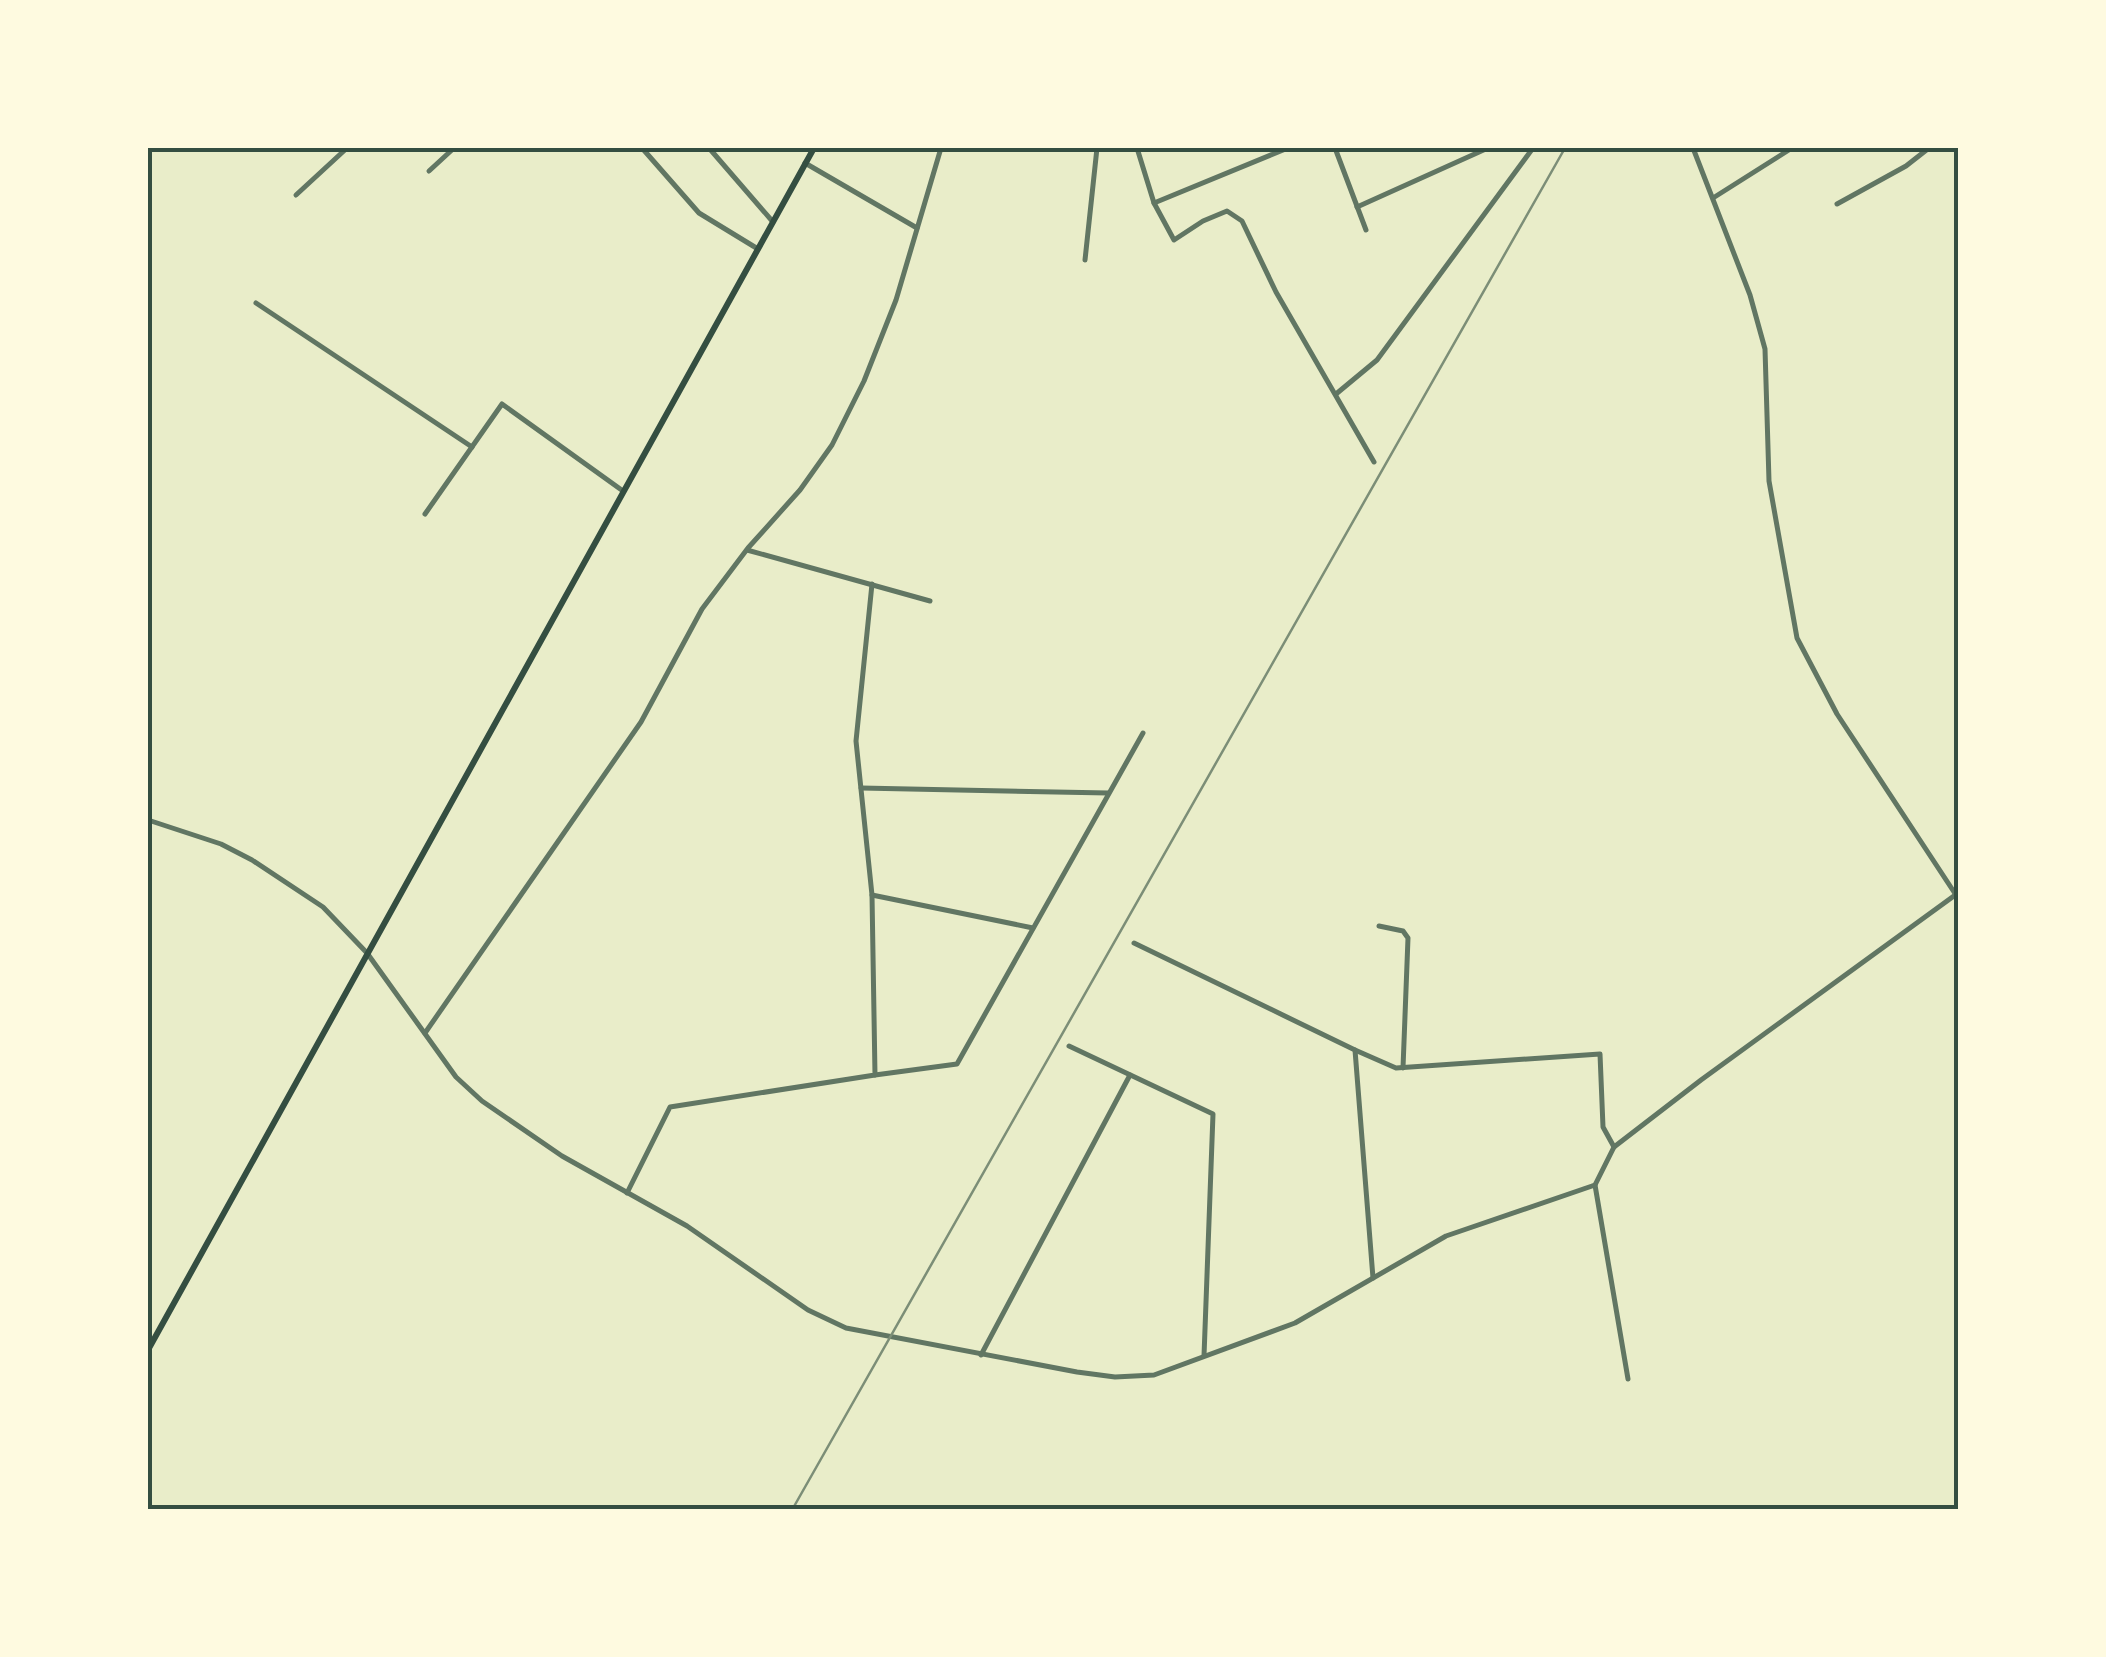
<svg xmlns="http://www.w3.org/2000/svg" width="2106" height="1657" font-family="Lato,sans-serif">
	<style>
		.lines { fill: none; stroke-linecap: round; stroke-linejoin: round }
		.minor { stroke: #617663; stroke-width: 5 }
		.secondary { stroke: #344e41; stroke-width: 6 }
		.rail { stroke: #7c8e77; stroke-width: 2.5 }
		.neatline { fill: none; stroke: #344e41; stroke-width: 4 }
	</style>
	<rect width="100%" height="100%" fill="#e9edc9"/>
	<g class="lines">
		<!-- minor -->
		<g class="minor">
			<polyline points="642,148 699,213 758,249"/>
			<polyline points="709,148 773,222"/>
			<polyline points="1137,148 1154,203 1174,240 1203,221 1227,211 1242,221 1276,292 1374,462"/>
			<polyline points="1335,148 1366,230"/>
			<polyline points="1693,148 1750,295 1765,349 1769,481 1797,638 1837,714 1956,895"/>
			<polyline points="805,163 917,228"/>
			<polyline points="429,171 454,148"/>
			<polyline points="296,195 347,148"/>
			<polyline points="1713,198 1792,148"/>
			<polyline points="1154,203 1288,148"/>
			<polyline points="1837,204 1906,166 1929,148"/>
			<polyline points="1357,207 1488,148"/>
			<polyline points="1085,260 1097,148"/>
			<polyline points="256,303 472,447"/>
			<polyline points="1336,394 1377,360 1533,148"/>
			<polyline points="425,514 502,404 623,491"/>
			<polyline points="747,550 930,601"/>
			<polyline points="861,788 1108,793"/>
			<polyline points="148,820 221,844 252,860 323,907 367,953 456,1077 482,1101 562,1156 687,1226 808,1310 846,1328 1077,1372 1115,1377 1154,1375 1295,1323 1446,1236 1595,1185 1614,1147 1701,1080 1958,893"/>
			<polyline points="872,895 1033,928"/>
			<polyline points="1379,926 1403,931 1408,938 1403,1068"/>
			<polyline points="1134,943 1355,1050 1373,1278"/>
			<polyline points="425,1033 641,722 702,609 748,548 800,490 832,445 864,381 896,300 941,148"/>
			<polyline points="1069,1046 1213,1114 1204,1356"/>
			<polyline points="1355,1050 1396,1068 1600,1054 1603,1127 1614,1147"/>
			<polyline points="875,1075 957,1064 1143,733"/>
			<polyline points="1595,1185 1628,1379"/>
			<polyline points="627,1193 670,1107 875,1075 872,895 856,741 872,584"/>
			<polyline points="981,1355 1130,1075"/>
		</g>
		<!-- secondary -->
		<polyline class="secondary" points="148,1350 814,148"/>
		<!-- rail -->
		<polyline class="rail" points="792,1510 1565,148"/>
	</g>
	<!-- border -->
	<rect width="2106" height="1657" fill="none" stroke="#fefae0" stroke-width="300"/>
	<rect x="150" y="150" width="1806" height="1357" class="neatline"/>
</svg>
